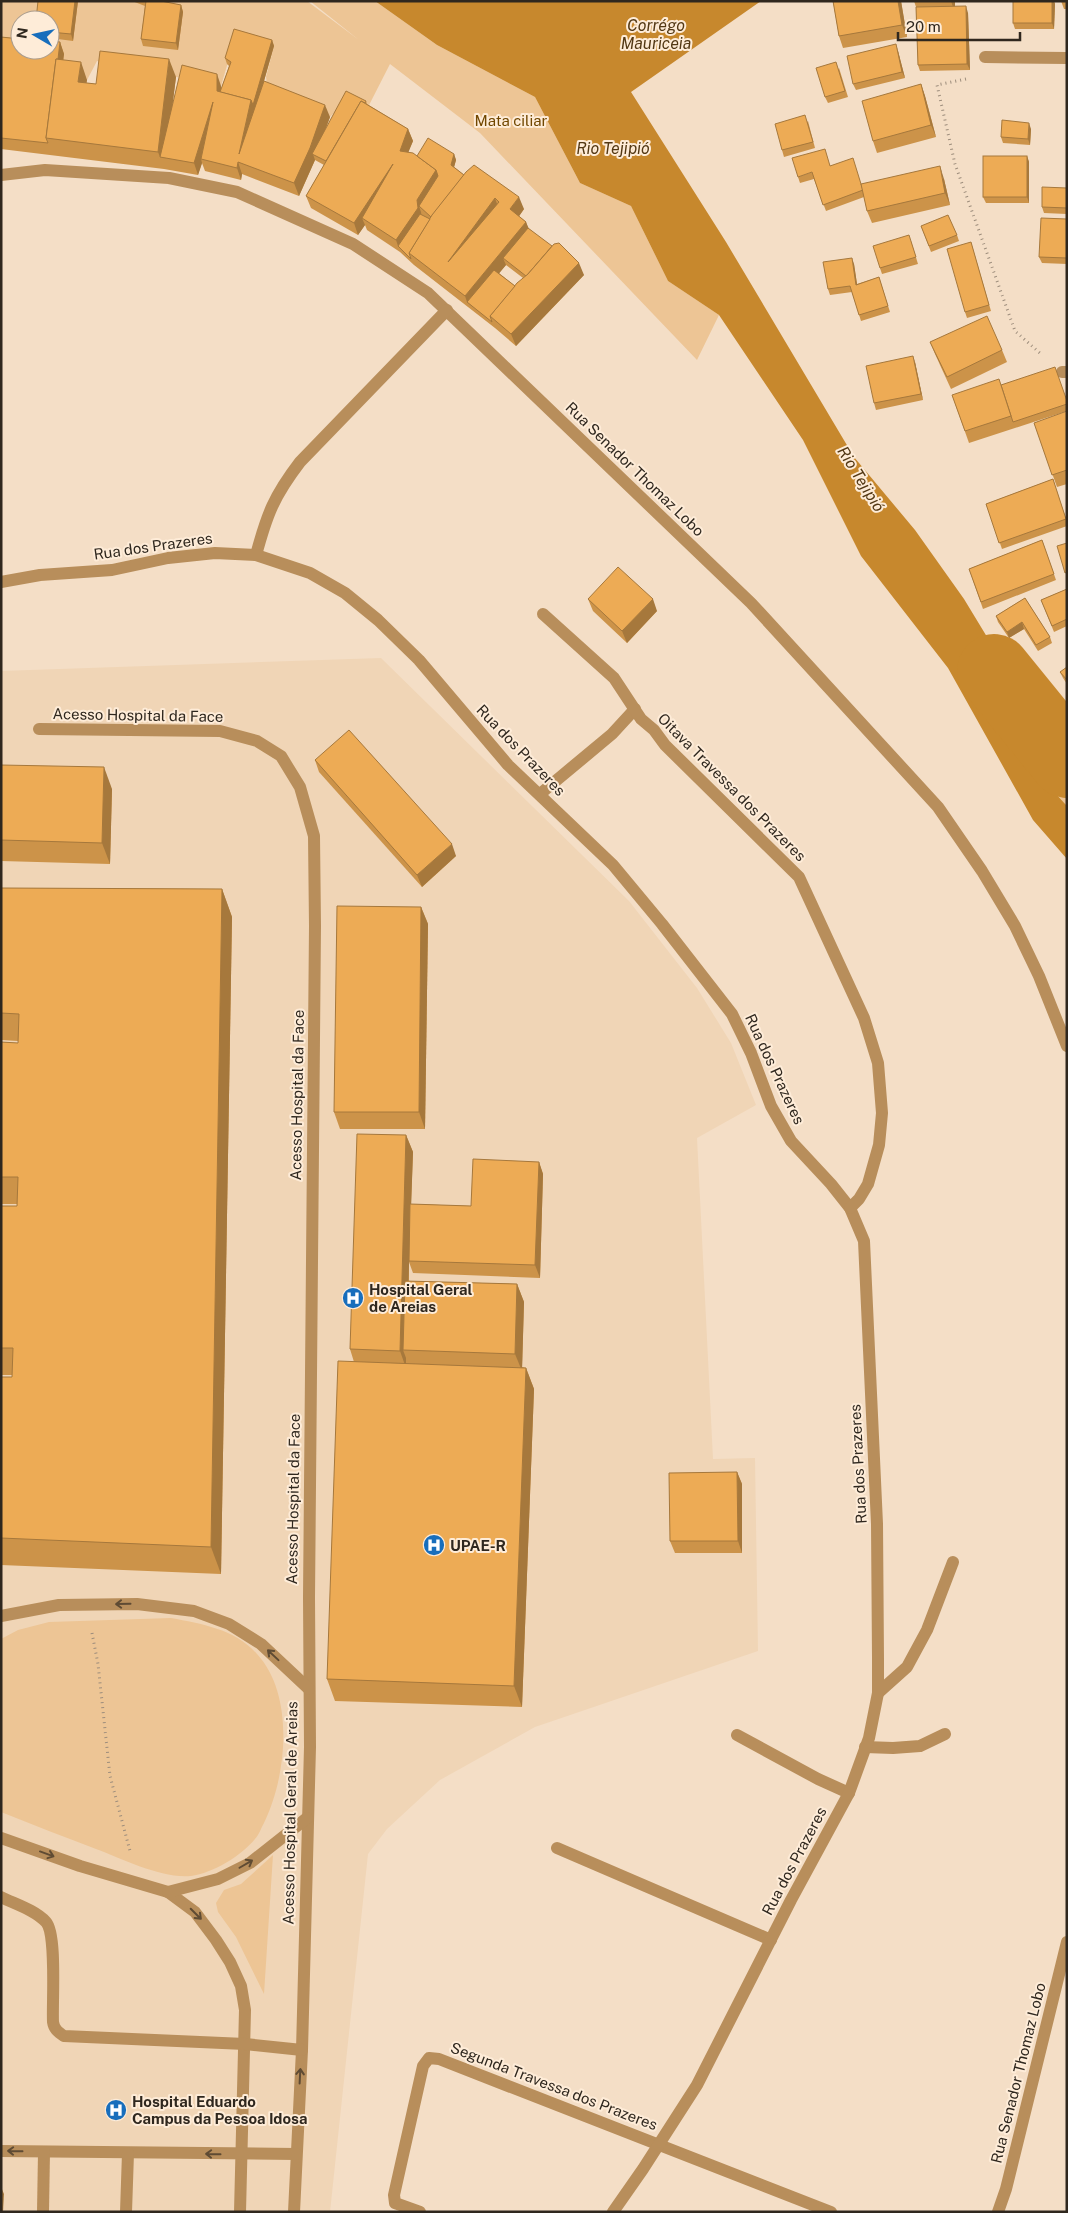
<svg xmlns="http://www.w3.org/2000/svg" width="1068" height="2213" font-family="'Public Sans',sans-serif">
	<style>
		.built { fill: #f0d5b6 }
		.green { fill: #edc595 }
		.water { fill: #c7882d }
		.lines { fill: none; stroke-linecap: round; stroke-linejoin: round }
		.river { stroke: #c7882d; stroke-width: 74 }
		.path { stroke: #9d8d7c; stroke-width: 3; stroke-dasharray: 1 4; stroke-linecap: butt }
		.lane { stroke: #b88e5b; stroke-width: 12 }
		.street { stroke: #b88e5b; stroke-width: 12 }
		.wall { fill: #cc9349; fill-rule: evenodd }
		.shaded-wall { fill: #a6783c }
		.building { fill: #edab55; stroke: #a6783c; fill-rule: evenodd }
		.oneway { stroke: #5f4b33 }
		.labels { text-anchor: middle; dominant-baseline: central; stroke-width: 4; stroke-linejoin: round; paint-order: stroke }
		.park-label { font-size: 15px; fill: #714700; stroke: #feecd8 }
		.street-label { font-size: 15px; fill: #2f271e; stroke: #feecd8 }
		.poi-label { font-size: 15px; font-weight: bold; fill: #2f271e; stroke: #feecd8; text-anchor: start }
		.water-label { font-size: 16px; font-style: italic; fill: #533814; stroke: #feecd8 }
	</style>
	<rect width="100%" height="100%" fill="#f4dec6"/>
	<!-- built -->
	<polygon class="built" points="381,658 629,901 697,988 731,1043 756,1105 697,1138 713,1459 755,1458 758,1651 535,1727 440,1780 387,1829 368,1854 330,2212 1,2212 1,671"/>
	<!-- green -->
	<g class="green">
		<polygon points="1,1 307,1 359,40 310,1 375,1 437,45 535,97 580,183 631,206 668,281 719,315 697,360 480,133 390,64 365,113 349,97 330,117 268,93 266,77 274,46 236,35 221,86 97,61 87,80 62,76 50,50 50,20 20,20 20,50 1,49"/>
		<polygon points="1067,732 1067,806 1056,794 1059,733"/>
		<path d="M 171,1618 C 202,1624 235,1629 257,1654 C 295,1695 287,1776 264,1823 C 261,1828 259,1835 255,1839 C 241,1856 213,1873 191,1876 C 162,1879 123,1859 96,1849 C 65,1837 33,1825 1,1812 L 1,1639 L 18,1630 L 49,1622 Z"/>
		<polygon points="273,1855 264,1994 236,1937 218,1912 216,1903 224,1890 241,1884"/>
	</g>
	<!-- water -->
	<polygon class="water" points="375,1 761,1 631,92 726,242 854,457 915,530 964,599 998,655 1022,679 1059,733 1056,794 1067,806 1067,859 1033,820 948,668 861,556 803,440 719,315 668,281 631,206 580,183 535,97 437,45"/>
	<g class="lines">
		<!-- river -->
		<polyline class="river" points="994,671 1067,761"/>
		<!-- path -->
		<g class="path">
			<polyline points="966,79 937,85 955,164 1015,331 1041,354"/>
			<polyline points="92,1633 98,1664 110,1776 130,1851"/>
		</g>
		<!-- lane -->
		<g class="lane">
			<polyline points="39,729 220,731 257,741 281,756 300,787 314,836 315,926 309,1598 310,1747 302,2050 294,2212"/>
			<polyline points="540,794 612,734 635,709"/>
			<polyline points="1,1616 59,1605 137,1604 194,1611 229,1624 261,1644 309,1689"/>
			<polyline points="878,1693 907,1667 927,1630 953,1562"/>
			<polyline points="737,1735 818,1779 849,1793"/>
			<polyline points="865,1747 893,1748 920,1746 945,1734"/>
			<polyline points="1,1838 80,1866 168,1892 195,1912 216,1940 230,1962 241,1986 245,2010 240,2212"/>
			<polyline points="557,1848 771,1940"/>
			<polyline points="168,1892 218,1879 250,1863 307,1818"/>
			<path d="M 1,1897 C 15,1904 35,1910 46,1922 C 57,1934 52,2003 53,2022 C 54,2029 58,2032 64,2036 L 245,2044 L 302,2050"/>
			<polyline points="1,2151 296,2154"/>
			<polyline points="43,2212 44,2152"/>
			<polyline points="126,2212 128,2153"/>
			<polyline points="420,2212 395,2203 394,2195 423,2066 429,2058 439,2059 831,2212"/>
		</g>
		<!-- street -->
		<g class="street">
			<polyline points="985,57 1067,58"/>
			<polyline points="1,175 45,170 169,178 237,192 353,244 428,293 751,603 938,807 982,871 1015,926 1039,976 1067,1046"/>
			<polyline points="1062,372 1067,372"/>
			<path d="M 256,555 C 267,514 274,496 300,462 L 447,310"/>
			<polyline points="1,582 40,575 112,570 168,558 215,553 256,555 310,573 345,593 378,620 419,660 508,765 613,865 662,924 732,1014 751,1053 771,1106 791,1141 831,1184 850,1208 864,1241 877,1524 878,1658 878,1693 869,1738 849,1793 791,1900 697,2085 643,2169 613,2212"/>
			<polyline points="543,614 614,678 641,719 654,730 665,745 799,877 864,1018 878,1063 882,1113 879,1145 868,1184 859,1199 850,1208"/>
			<polyline points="998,2212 1006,2189 1067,1942"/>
		</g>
	</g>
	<!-- wall -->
	<g class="wall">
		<polygon points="38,1 78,1 73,41 50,38 50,20"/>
		<polygon points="132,1 161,1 181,5 183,12 178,50 143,46 141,39 145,6"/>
		<polygon points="833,1 901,1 907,37 843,48 839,36"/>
		<polygon points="914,1 955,1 955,7 968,13 970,70 920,71 918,65 916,7"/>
		<polygon points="1013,1 1054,1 1055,4 1054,29 1015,29 1013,23"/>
		<polygon points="1061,1 1067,1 1067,9 1064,9"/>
		<path d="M 1,37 L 60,42 L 64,54 L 63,60 L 87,80 L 86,83 L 96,84 L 176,77 L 172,107 L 221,86 L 221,90 L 229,66 L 227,64 L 225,58 L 272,40 L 274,46 L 264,81 L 330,117 L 325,130 L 366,101 L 367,104 L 408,129 L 413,141 L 408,152 L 417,156 L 454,154 L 456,160 L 454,167 L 464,175 L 524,209 L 519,216 L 526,222 L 528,228 L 584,275 L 516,346 L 495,328 L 414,265 L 400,252 L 367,230 L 365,225 L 358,235 L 311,208 L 306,196 L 324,165 L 315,160 L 299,196 L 242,174 L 241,180 L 205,171 L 202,163 L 198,175 L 164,169 L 1,149 ZM 506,265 L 523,278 L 515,286 L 499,273 Z"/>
		<polygon points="898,51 905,78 856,90 853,84"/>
		<polygon points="839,68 848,97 828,103 825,97"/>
		<polygon points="921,84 925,96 936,137 877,153 873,141"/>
		<polygon points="808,121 815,148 784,157 782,150"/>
		<polygon points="1031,129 1030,145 1003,143 1001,137"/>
		<polygon points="1027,156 1029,162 1029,203 986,203 983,197"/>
		<polygon points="830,166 861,184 944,179 950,205 872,223 867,211 864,197 826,211 814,179 800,183 798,177"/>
		<polygon points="1067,188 1067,214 1044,213 1042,207"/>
		<polygon points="1067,219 1067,264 1042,263 1039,257"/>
		<polygon points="921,226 957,235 959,241 931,252"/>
		<polygon points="911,241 918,264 882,274 880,268"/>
		<polygon points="971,242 991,311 967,318 965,312"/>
		<polygon points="854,264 857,284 879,277 890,312 861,321 852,292 830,295 828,289"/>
		<polygon points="930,342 1002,350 1007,362 951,389 935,354"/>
		<polygon points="915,362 923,400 876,410 874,403"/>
		<polygon points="952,395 1067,401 1067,411 969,443"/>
		<polygon points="1067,412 1067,484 1057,487 1034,423"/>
		<polygon points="1053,479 1067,522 1067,526 1002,549 986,504"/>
		<polygon points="1042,540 1056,580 983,609 969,569"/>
		<polygon points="1067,589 1067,626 1054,632 1041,600"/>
		<polygon points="1025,598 1050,637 1052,643 1038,651 1024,629 1009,638 998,622 996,616"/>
		<polygon points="588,599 657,611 627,643 593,611"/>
		<polygon points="1067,667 1067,684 1063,678 1060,672"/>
		<polygon points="315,760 456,856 422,887 319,772"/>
		<polygon points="1,765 112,789 110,864 1,861"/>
		<polygon points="1,888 222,889 232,917 221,1574 1,1565 1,1377 12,1377 12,1375 1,1375 1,1206 17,1206 17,1204 1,1204 1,1042 18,1043 18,1041 1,1040"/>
		<polygon points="421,907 428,924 425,1129 340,1129 334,1112"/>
		<polygon points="406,1135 413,1152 411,1204 471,1206 539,1162 543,1174 540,1278 413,1273 409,1262 409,1281 517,1284 524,1302 522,1367 526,1368 534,1389 522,1707 335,1701 327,1679 354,1362 350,1349"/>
		<polygon points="737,1472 742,1484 742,1553 675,1553 670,1541"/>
	</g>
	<!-- shaded-wall -->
	<g class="shaded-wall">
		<polygon points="75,1 78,1 73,41 71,34"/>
		<polygon points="898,1 901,1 907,37 902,25"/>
		<polygon points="951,1 955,1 955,13"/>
		<polygon points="1052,1 1054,1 1055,4 1054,29 1052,23"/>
		<polygon points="181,5 183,12 178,50 176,43"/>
		<polygon points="966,6 968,13 970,70 967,64"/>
		<polygon points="272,40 274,46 255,112 239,154 251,100"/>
		<polygon points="60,42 64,54 54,139 48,138"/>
		<polygon points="896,44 898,51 905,78 902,72"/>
		<polygon points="169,59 176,77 166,158 160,157 158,152"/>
		<polygon points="81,62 87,80 84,99 78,82"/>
		<polygon points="217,74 221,86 221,98 217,91"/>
		<polygon points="921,84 925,96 936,137 931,125"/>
		<polygon points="213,102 201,159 202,163 198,175 194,163"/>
		<polygon points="325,105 330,117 316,156 313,154 315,160 299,196 294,183"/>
		<polygon points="1029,123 1031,129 1030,145 1028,139"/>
		<polygon points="408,129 413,141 404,163 400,151"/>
		<polygon points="454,154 456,160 453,171 451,165"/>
		<polygon points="1027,156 1029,162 1029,203 1027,197"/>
		<polygon points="238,162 242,174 241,180 237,168"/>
		<polygon points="393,164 362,218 365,225 358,235 354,223"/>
		<polygon points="940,166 944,179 950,205 945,193"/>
		<polygon points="436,170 441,182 419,206 421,212 422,220 398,246 396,240 417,200"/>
		<polygon points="519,197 524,209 515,222 510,209"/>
		<polygon points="495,198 499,210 448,262"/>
		<polygon points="526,222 531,234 503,258 506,265 472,306 467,302 465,296"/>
		<polygon points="852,258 854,264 858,291 856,285"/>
		<polygon points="579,263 584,275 516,346 511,334"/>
		<polygon points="913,356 915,362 923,400 921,394"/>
		<polygon points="653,599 657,611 627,643 622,631"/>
		<polygon points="1022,622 1024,629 1009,638 1007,632"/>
		<polygon points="104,767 112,789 110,864 102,843"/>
		<polygon points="452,844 456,856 422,887 417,875"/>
		<polygon points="222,889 232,917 221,1574 211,1547"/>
		<polygon points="421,907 428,924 425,1129 419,1112"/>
		<polygon points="406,1135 413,1152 406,1350 403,1350 406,1358 406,1368 400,1351"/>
		<polygon points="539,1162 543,1174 540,1278 535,1265"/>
		<polygon points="517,1284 524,1302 522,1371 515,1354"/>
		<polygon points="526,1368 534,1389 522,1707 514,1686"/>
		<polygon points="737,1472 742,1484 742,1553 738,1541"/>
		<polygon points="1,2187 4,2194 3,2212 1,2212"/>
	</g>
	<!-- building -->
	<g class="building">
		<polygon points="38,1 75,1 71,34 50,32 50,20 36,20"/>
		<polygon points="146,1 161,1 181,5 176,43 141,39"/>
		<polygon points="833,1 898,1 902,25 839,36"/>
		<rect x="1013" y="1" width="39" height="22"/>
		<polygon points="966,6 967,64 918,65 916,7"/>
		<polygon points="234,29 272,40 253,105 251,100 220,92 231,62 225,58"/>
		<polygon points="1,37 20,39 20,50 50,50 50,41 60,42 58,59 56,59 46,138 48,143 1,138"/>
		<polygon points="896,44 902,72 853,84 847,56"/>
		<polygon points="100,51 169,59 158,152 46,138 56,59 81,62 78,82 96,84"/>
		<polygon points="836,62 845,91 825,97 816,68"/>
		<polygon points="182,65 217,74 217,91 251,100 239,154 264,81 325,105 310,148 294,183 238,162 237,168 201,159 213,102 194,163 160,157"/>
		<polygon points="921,84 931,125 873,141 862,101"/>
		<polygon points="346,91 366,101 365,103 361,101 326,161 312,154"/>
		<polygon points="361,101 408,129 400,151 413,153 436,170 417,200 418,208 396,240 362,218 393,164 354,223 306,196"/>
		<polygon points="805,115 813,142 782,150 775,124"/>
		<polygon points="1002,120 1029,123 1028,139 1001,137"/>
		<polygon points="428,138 454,154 451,165 464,175 431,217 419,206 438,176 436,170 417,156"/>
		<polygon points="825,149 830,166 853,158 861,184 863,190 823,205 812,172 798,177 792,158"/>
		<rect x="983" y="156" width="44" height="41"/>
		<path d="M 474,165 L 519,197 L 510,209 L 526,222 L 465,296 L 409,253 L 432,215 L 466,172 ZM 495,198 L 499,202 L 448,262 Z"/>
		<polygon points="940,166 945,193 867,211 861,184"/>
		<polygon points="1042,187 1067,188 1067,208 1042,207"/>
		<polygon points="420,214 430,219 409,253 411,259 398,246"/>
		<polygon points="948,215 957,235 929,246 921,226"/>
		<polygon points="1041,218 1067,219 1067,258 1039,257"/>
		<polygon points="528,228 552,246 528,274 526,276 503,258"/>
		<polygon points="909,235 916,257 880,268 873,246"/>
		<polygon points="971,242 989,305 965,312 947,249"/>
		<polygon points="559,243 579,263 511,334 490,316 517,283 528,274 554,244"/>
		<polygon points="852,258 856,285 879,277 888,306 859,315 850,286 828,289 823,262"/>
		<polygon points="494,270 515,286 490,316 492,322 467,302"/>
		<polygon points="987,316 1002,350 947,377 930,342"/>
		<polygon points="913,356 921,394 874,403 866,366"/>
		<polygon points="1055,367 1067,401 1067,404 1013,422 1001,385"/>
		<polygon points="999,379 1011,416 965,431 952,395"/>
		<polygon points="1067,411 1067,470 1052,475 1034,423"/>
		<polygon points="1053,479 1066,519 999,543 986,504"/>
		<polygon points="1042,540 1054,574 981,602 969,569"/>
		<polygon points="1067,543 1067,572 1065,573 1057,546"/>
		<polygon points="618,567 653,599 622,631 588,599"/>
		<polygon points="1067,589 1067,619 1052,626 1041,600"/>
		<polygon points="1025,598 1050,637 1036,645 1022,622 1007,632 996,616"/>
		<polygon points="1067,667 1067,680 1060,672"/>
		<polygon points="349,730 452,844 417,875 315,760"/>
		<polygon points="1,765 104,767 102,843 1,840"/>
		<polygon points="1,888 222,889 211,1547 1,1538 1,1377 12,1377 13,1348 1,1348 1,1206 17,1206 18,1177 1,1177 1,1042 18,1043 19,1014 1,1013"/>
		<polygon points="337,906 421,907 419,1112 334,1112"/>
		<polygon points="357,1134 406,1135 400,1351 350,1349"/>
		<polygon points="473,1159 539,1162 535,1265 409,1261 410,1204 471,1206"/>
		<polygon points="405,1281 517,1284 515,1354 403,1350"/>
		<polygon points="338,1361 526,1368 514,1686 327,1679"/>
		<polygon points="737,1472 738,1541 670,1541 669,1473"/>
	</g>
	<!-- one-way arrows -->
	<defs><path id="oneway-shaft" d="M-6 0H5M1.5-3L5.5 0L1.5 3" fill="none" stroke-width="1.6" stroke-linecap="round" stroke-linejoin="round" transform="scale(1.25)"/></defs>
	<g class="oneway">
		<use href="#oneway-shaft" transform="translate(123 1604) rotate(179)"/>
		<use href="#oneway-shaft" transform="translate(273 1655) rotate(-137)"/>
		<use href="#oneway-shaft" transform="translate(47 1854) rotate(20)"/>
		<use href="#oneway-shaft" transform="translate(246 1864) rotate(-30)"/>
		<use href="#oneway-shaft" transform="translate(196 1914) rotate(45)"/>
		<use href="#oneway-shaft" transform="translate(300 2076) rotate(-87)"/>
		<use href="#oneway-shaft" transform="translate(15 2151) rotate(-179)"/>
		<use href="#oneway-shaft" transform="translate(213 2154) rotate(-179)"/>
	</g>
	<!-- icons -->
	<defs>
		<g id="hospital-disc" transform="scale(1.125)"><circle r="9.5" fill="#186ebc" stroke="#feecd8"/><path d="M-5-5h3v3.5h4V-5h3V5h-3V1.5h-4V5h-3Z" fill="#fff"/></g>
	</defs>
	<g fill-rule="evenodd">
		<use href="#hospital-disc" x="353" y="1298"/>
		<use href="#hospital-disc" x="434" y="1545"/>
		<use href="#hospital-disc" x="116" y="2110"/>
	</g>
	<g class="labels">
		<!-- park labels -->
		<g class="park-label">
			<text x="511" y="120">Mata ciliar</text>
		</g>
		<!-- street labels -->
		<g class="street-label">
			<text transform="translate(635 469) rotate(44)">Rua Senador Thomaz Lobo</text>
			<text transform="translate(153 546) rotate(-8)">Rua dos Prazeres</text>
			<text transform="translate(138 715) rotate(1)">Acesso Hospital da Face</text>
			<text transform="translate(521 750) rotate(46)">Rua dos Prazeres</text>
			<text transform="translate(732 787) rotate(45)">Oitava Travessa dos Prazeres</text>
			<text transform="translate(775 1069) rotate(65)">Rua dos Prazeres</text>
			<text transform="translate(297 1095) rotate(-89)">Acesso Hospital da Face</text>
			<text transform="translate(858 1464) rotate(-93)">Rua dos Prazeres</text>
			<text transform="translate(293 1499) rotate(-89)">Acesso Hospital da Face</text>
			<text transform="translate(290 1813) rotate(-89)">Acesso Hospital Geral de Areias</text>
			<text transform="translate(794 1861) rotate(-62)">Rua dos Prazeres</text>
			<text transform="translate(1018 2073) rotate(-76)">Rua Senador Thomaz Lobo</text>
			<text transform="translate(554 2086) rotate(21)">Segunda Travessa dos Prazeres</text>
		</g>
		<!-- poi labels -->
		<g class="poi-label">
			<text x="369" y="1289">Hospital Geral<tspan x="369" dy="17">de Areias</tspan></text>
			<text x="450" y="1545">UPAE-R</text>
			<text x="132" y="2101">Hospital Eduardo<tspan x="132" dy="17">Campus da Pessoa Idosa</tspan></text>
		</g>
		<!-- water labels -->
		<g class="water-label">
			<text x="656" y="25">Corrégo<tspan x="656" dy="18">Mauriceia</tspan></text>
			<text x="613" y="148">Rio Tejipió</text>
			<text transform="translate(861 479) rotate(58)">Rio Tejipió</text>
		</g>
	</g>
	<!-- border -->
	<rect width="1068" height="2213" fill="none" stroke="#2f271e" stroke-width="5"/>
	<!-- north arrow -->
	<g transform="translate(35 35) rotate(279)"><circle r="24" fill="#feecd8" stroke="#ab9d8e"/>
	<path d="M0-4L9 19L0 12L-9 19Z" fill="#186ebc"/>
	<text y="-8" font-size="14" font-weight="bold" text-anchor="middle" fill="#2f271e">N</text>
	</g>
	<!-- scale -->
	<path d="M898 32v8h122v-8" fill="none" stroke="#2f271e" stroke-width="2.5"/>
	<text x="906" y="32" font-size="15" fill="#2f271e" stroke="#feecd8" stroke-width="4" paint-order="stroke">20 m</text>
</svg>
